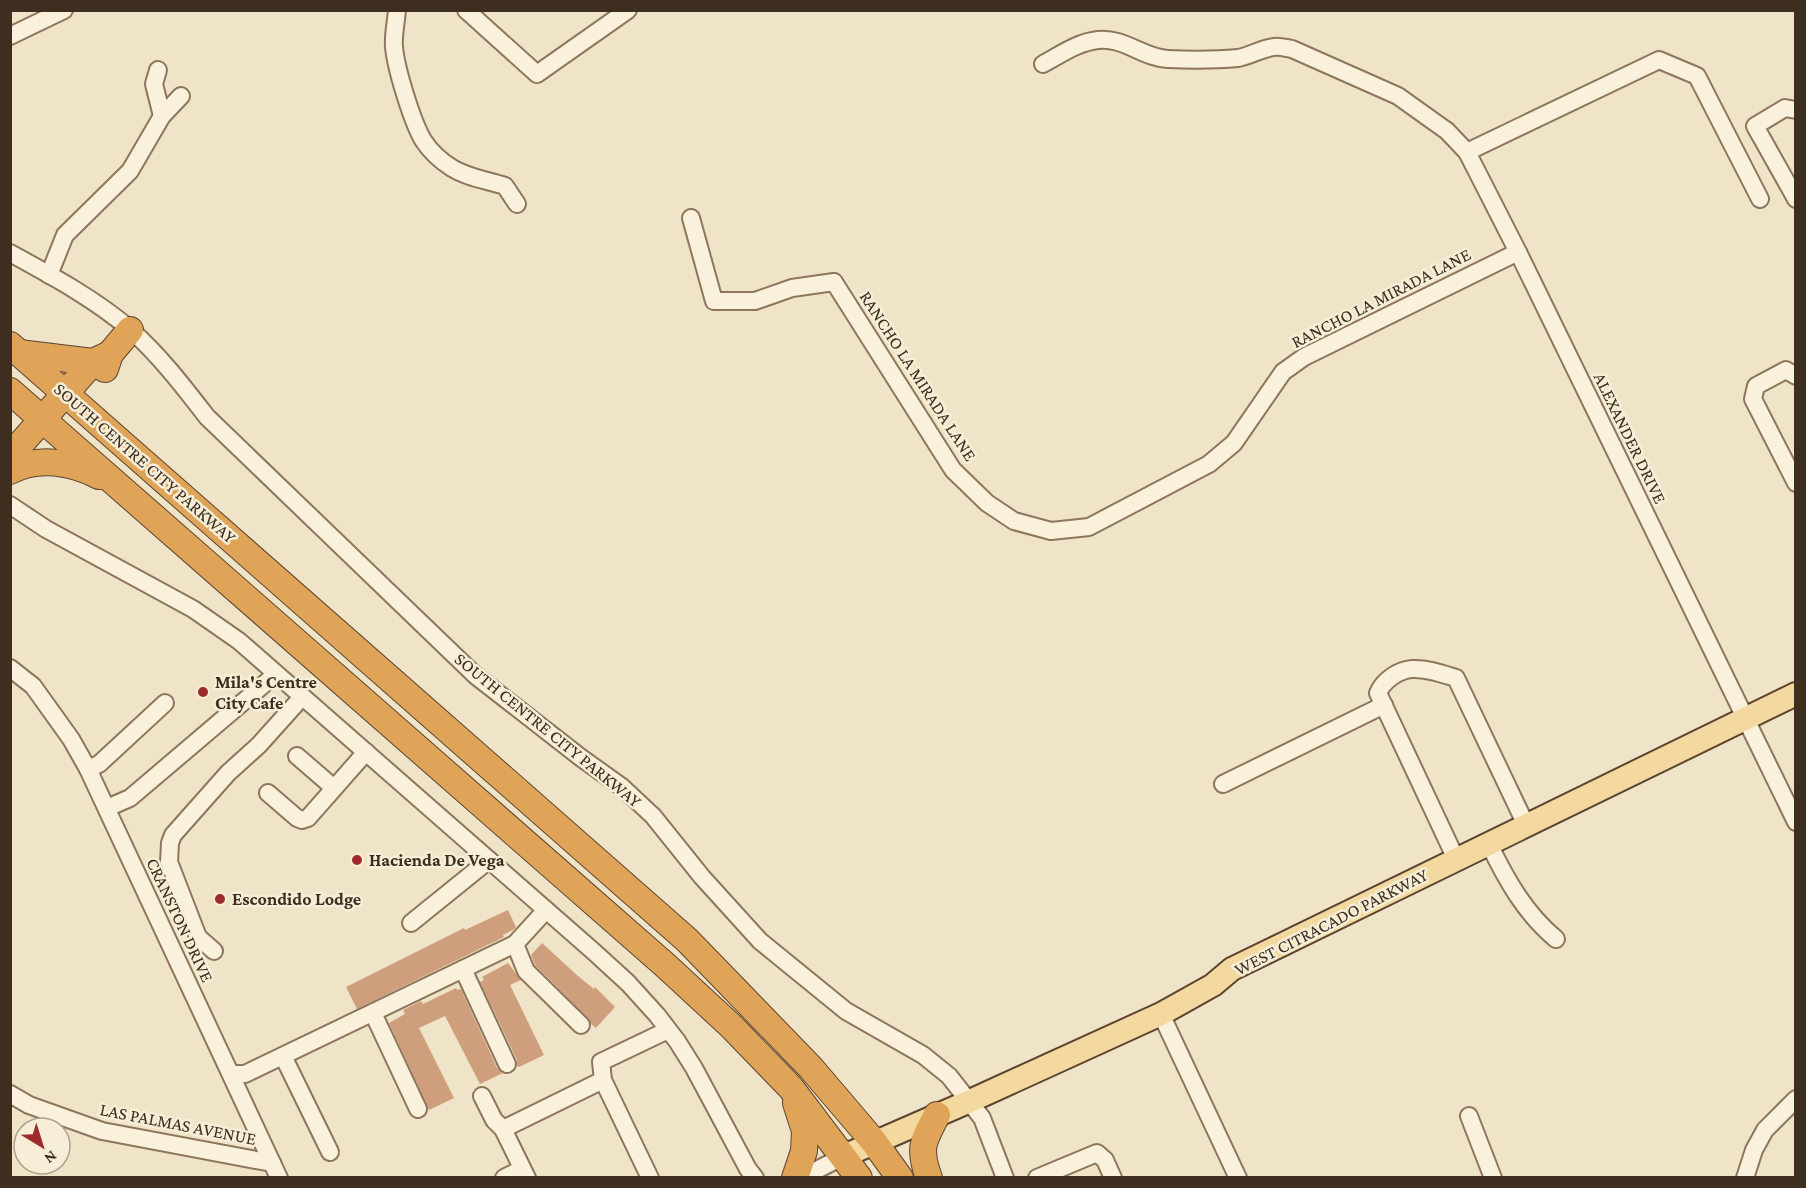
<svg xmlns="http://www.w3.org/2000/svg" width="1806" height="1188" font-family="'Crimson Pro',serif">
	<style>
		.building { fill: #cf9f7d }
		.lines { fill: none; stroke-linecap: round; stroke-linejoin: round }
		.minor-casing { stroke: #8d765c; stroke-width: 20 }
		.major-casing { stroke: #5b4430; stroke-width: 26 }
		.highway-casing { stroke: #5b4430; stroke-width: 28 }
		.minor { stroke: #faf1dc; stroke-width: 16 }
		.major { stroke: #f3d9a0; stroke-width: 22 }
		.highway { stroke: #e0a458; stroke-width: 26 }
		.poi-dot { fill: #9e2a2b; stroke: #f7eed8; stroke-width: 2 }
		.labels { text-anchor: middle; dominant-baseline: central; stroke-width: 5; stroke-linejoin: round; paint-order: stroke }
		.street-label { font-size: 18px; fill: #3d2e20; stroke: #f7eed8 }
		.poi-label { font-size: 18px; font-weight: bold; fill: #3d2e20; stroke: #f7eed8; text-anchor: start }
	</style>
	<rect width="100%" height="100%" fill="#f0e4c8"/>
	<!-- building -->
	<g class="building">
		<polygon points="508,910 516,927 513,930 503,935 504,937 357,1009 346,987 464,928 465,930"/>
		<polygon points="542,943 578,976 594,989 595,987 615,1007 596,1028 591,1024 588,1018 535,965 531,955"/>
		<polygon points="508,963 521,980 510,985 544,1055 519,1067 517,1066 517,1060 480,982 484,980 482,977"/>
		<polygon points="456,988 457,990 461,989 497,1068 503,1073 480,1084 445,1016 419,1028 454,1098 429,1110 389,1023 405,1014 403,1010 421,1001 423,1004"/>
	</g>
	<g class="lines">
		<!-- minor casing -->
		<g class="minor-casing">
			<g id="minor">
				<path d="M 397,10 C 396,23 393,35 394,47 C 396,69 412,121 423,140 C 430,151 441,161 452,168 C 468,178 487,180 505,186 L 517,204"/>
				<polyline points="466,10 537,74 628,10"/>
				<polyline points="10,36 64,10"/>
				<path d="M 1043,64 C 1060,55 1078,42 1098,40 C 1124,37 1143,58 1168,59 C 1191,60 1215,60 1238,58 C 1250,56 1262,48 1274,47 C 1279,46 1286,48 1292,49 L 1398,96 L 1447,131 L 1467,152 L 1518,252 L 1796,822"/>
				<polyline points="158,70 154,84 162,116"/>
				<polyline points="1796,110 1785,108 1755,126 1796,199"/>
				<polyline points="1467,152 1659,60 1697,76 1760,199"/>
				<polyline points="691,218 714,301 755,301 792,288 834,282 953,470 987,503 1014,521 1051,531 1089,527 1209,464 1234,443 1283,372 1304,357 1518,252"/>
				<path d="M 10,253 C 52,276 95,299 131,330 C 160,356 183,386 207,417 L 476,676 L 580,757 L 622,787 L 653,816 L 702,877 L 760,941 L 846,1011 L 923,1055 L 949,1076 L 982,1118 L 1005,1178"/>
				<polyline points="49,275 65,235 130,171 162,116 181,96"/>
				<polyline points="1796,376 1786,370 1756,386 1753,399 1796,483"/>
				<polyline points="10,505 46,529 193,609 239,641 593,951 628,983 657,1015 677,1041 694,1068 748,1169 755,1178"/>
				<polyline points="10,668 33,686 71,739 88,769 279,1178"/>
				<polyline points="297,756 334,788"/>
				<polyline points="88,769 99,764 165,703"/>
				<polyline points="1223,784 1384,705"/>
				<polyline points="268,793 297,818 302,820 308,818 366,752"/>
				<polyline points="107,808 130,798 276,674"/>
				<path d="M 1489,844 C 1507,881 1525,913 1556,939"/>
				<path d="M 1456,859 L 1378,693 C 1383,681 1398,670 1412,669 C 1426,668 1443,674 1456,678 L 1526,825"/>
				<polyline points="411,923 489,860"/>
				<polyline points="515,944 526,971 581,1025"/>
				<polyline points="214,951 198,937 169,862 170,843 173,835 228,773 259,745 302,697"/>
				<polyline points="463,969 507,1064"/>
				<polyline points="373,1013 418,1109"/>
				<polyline points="1161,1014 1238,1178"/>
				<polyline points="283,1056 330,1152"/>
				<polyline points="231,1074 245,1074 515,944 546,910"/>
				<polyline points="10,1094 29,1105 102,1131 272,1163"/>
				<polyline points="482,1096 494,1120 503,1129"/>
				<polyline points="1469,1116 1493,1178"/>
				<polyline points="504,1178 522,1169"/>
				<polyline points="527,1178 503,1129 603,1080"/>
				<polyline points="650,1178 603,1080 601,1062 668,1030"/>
				<polyline points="801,1178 844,1156"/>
				<polyline points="1037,1178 1097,1153 1105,1160 1113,1178"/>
				<polyline points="1745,1178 1754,1150 1765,1130 1796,1099"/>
			</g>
		</g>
		<!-- major casing -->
		<g class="major-casing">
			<polyline id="major" points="844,1156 970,1101 1161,1014 1213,985 1232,969 1796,694"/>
		</g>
		<!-- highway casing -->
		<g class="highway-casing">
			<g id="highway">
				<polyline points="10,345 687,940 811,1068 874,1142 900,1178"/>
				<polyline points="19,353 93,362"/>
				<polyline points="105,369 110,354 130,330"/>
				<polyline points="10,391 665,965 731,1026 791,1088 859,1178"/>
				<polyline points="10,460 17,448 93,362 110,354"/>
				<path d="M 10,471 C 38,456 72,462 99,476"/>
				<polyline points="795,1178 804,1151 805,1131 796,1103"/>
				<path d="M 929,1178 C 918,1148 923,1141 937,1115"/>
			</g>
		</g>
		<!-- minor -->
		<use href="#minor" class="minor"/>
		<!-- major -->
		<use href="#major" class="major"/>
		<!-- highway -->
		<use href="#highway" class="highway"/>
	</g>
	<!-- markers -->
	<g class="poi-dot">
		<circle cx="203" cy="692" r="6"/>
		<circle cx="357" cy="860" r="6"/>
		<circle cx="220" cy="899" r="6"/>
	</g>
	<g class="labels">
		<!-- street labels -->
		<g class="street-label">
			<text transform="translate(1381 298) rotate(-27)">RANCHO LA MIRADA LANE</text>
			<text transform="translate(918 376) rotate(57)">RANCHO LA MIRADA LANE</text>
			<text transform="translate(1630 438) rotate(64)">ALEXANDER DRIVE</text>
			<text transform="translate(145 463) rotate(41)">SOUTH CENTRE CITY PARKWAY</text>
			<text transform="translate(548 730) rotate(39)">SOUTH CENTRE CITY PARKWAY</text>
			<text transform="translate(180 920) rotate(65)">CRANSTON DRIVE</text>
			<text transform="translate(1331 922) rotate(-27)">WEST CITRACADO PARKWAY</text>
			<text transform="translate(178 1124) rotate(11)">LAS PALMAS AVENUE</text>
		</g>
		<!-- poi labels -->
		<g class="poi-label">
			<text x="215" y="682">Mila's Centre<tspan x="215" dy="21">City Cafe</tspan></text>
			<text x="369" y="860">Hacienda De Vega</text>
			<text x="232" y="899">Escondido Lodge</text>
		</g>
	</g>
	<!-- border -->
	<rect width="1806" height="1188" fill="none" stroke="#3d2e20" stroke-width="24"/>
	<!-- north arrow -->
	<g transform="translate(42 1146) rotate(142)"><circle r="28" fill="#f7eed8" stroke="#ada18e" stroke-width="1.5"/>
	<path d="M0-4.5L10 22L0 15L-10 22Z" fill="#9e2a2b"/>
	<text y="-9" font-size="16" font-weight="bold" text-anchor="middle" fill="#3d2e20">N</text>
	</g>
</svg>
